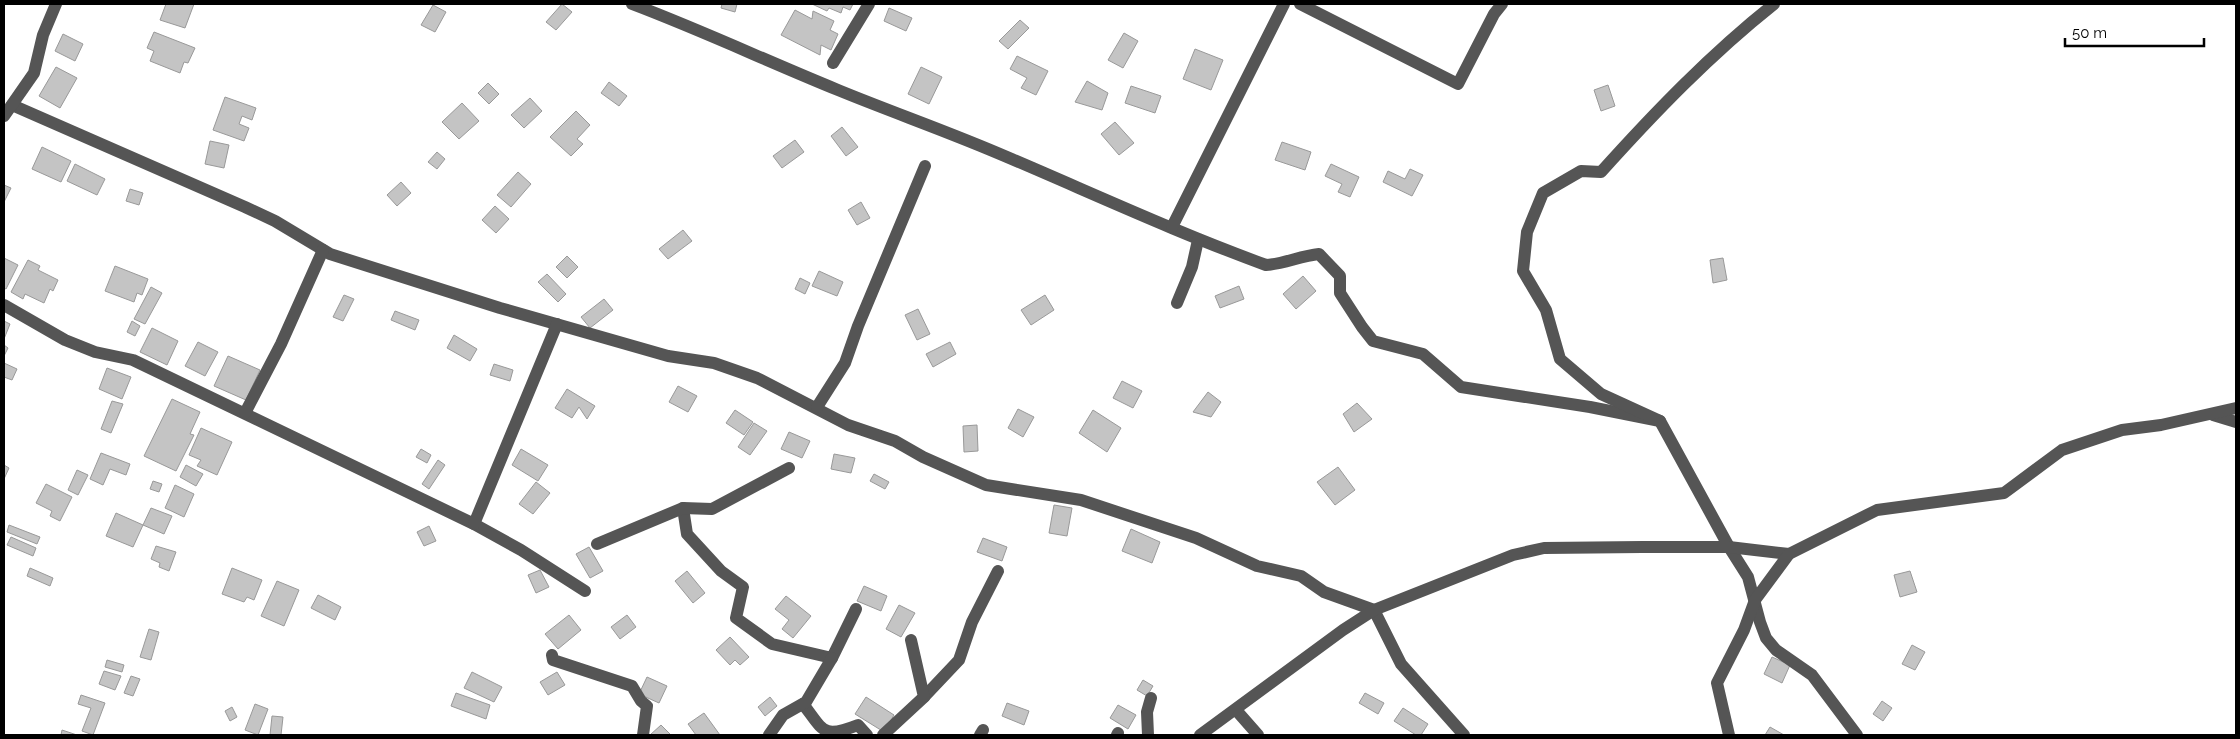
<svg xmlns="http://www.w3.org/2000/svg" width="2240" height="739" font-family="Raleway,sans-serif">
	<style>
		.building { fill: #c4c4c4; stroke: #999 }
		.lines { fill: none; stroke-linecap: round; stroke-linejoin: round }
		.minor { stroke: #555; stroke-width: 12 }
	</style>
	<rect width="100%" height="100%" fill="#fff"/>
	<!-- building -->
	<g class="building">
		<polygon points="166,4 194,4 185,28 160,20"/>
		<polygon points="562,4 572,12 556,30 546,22"/>
		<polygon points="722,4 737,4 735,12 721,8"/>
		<polygon points="812,4 853,4 850,10 843,7 841,13 829,8 827,11"/>
		<polygon points="433,5 446,12 435,32 421,25"/>
		<polygon points="889,8 912,18 906,31 884,21"/>
		<polygon points="795,10 812,19 813,11 834,21 830,30 838,34 831,50 821,45 820,55 781,35"/>
		<polygon points="1020,20 1029,28 1008,49 999,41"/>
		<polygon points="154,32 195,48 188,63 184,62 180,73 150,61 154,51 147,48"/>
		<polygon points="1124,33 1138,41 1123,68 1108,60"/>
		<polygon points="63,34 83,44 75,61 55,51"/>
		<polygon points="1195,49 1223,60 1211,90 1183,79"/>
		<polygon points="1017,56 1048,71 1036,95 1021,88 1027,78 1010,69"/>
		<polygon points="56,67 77,78 60,108 39,96"/>
		<polygon points="921,67 942,77 929,104 908,94"/>
		<polygon points="1087,81 1108,93 1102,110 1075,102"/>
		<polygon points="609,82 627,96 619,106 601,93"/>
		<polygon points="488,83 499,94 489,104 478,93"/>
		<polygon points="1608,85 1615,106 1601,111 1594,90"/>
		<polygon points="1131,86 1161,96 1155,113 1125,103"/>
		<polygon points="225,97 256,108 252,120 242,116 239,124 249,128 244,141 213,130"/>
		<polygon points="530,98 542,111 524,128 511,115"/>
		<polygon points="462,103 479,121 459,139 442,122"/>
		<polygon points="576,111 590,125 577,139 583,144 571,156 550,137"/>
		<polygon points="1115,122 1134,143 1119,155 1101,134"/>
		<polygon points="842,127 858,147 846,156 831,136"/>
		<polygon points="795,140 804,152 782,168 773,156"/>
		<polygon points="210,141 229,145 224,168 205,164"/>
		<polygon points="1282,142 1311,152 1305,170 1275,160"/>
		<polygon points="42,147 71,161 61,182 32,169"/>
		<polygon points="437,152 445,159 437,169 428,162"/>
		<polygon points="75,164 105,179 97,195 67,181"/>
		<polygon points="1331,164 1359,177 1350,197 1338,192 1342,184 1325,176"/>
		<polygon points="1410,169 1423,175 1412,196 1383,182 1388,171 1405,179"/>
		<polygon points="518,172 531,184 511,207 497,195"/>
		<polygon points="401,182 411,193 397,206 387,195"/>
		<polygon points="4,185 11,188 4,202"/>
		<polygon points="130,189 143,193 139,205 126,201"/>
		<polygon points="861,202 870,218 857,225 848,210"/>
		<polygon points="495,206 509,219 496,233 482,220"/>
		<polygon points="683,230 692,241 668,259 659,249"/>
		<polygon points="567,256 578,267 567,278 556,267"/>
		<polygon points="4,258 18,265 6,289 4,288"/>
		<polygon points="1723,258 1727,280 1713,283 1710,260"/>
		<polygon points="28,260 40,266 38,270 58,280 53,291 50,289 44,303 25,294 23,299 11,292"/>
		<polygon points="115,266 148,279 142,295 137,293 134,302 105,291"/>
		<polygon points="819,271 843,282 837,296 812,286"/>
		<polygon points="547,274 566,294 558,302 538,282"/>
		<polygon points="1303,276 1316,291 1296,309 1283,294"/>
		<polygon points="800,278 810,283 805,294 795,289"/>
		<polygon points="1239,286 1244,299 1220,308 1215,296"/>
		<polygon points="151,287 162,293 145,324 134,319"/>
		<polygon points="344,295 354,299 343,321 333,317"/>
		<polygon points="1045,295 1054,310 1031,325 1021,310"/>
		<polygon points="604,299 613,310 590,328 581,317"/>
		<polygon points="918,309 930,334 917,340 905,315"/>
		<polygon points="395,311 419,320 415,330 391,320"/>
		<polygon points="4,321 10,324 4,339"/>
		<polygon points="132,321 140,326 135,336 127,332"/>
		<polygon points="152,328 178,341 167,365 140,352"/>
		<polygon points="454,335 477,349 470,361 447,348"/>
		<polygon points="198,342 218,352 205,376 185,366"/>
		<polygon points="950,342 956,354 933,367 926,354"/>
		<polygon points="4,345 8,348 4,356"/>
		<polygon points="228,356 260,370 246,400 214,386"/>
		<polygon points="4,363 17,369 12,380 4,377"/>
		<polygon points="494,364 513,370 510,381 490,375"/>
		<polygon points="107,368 131,377 122,399 99,389"/>
		<polygon points="1122,381 1142,391 1133,408 1113,398"/>
		<polygon points="678,386 697,396 688,412 669,402"/>
		<polygon points="567,389 595,406 587,419 579,407 572,418 555,408"/>
		<polygon points="1208,392 1221,402 1211,417 1193,412"/>
		<polygon points="172,399 200,412 190,434 194,435 176,471 144,456"/>
		<polygon points="112,401 123,404 111,433 101,429"/>
		<polygon points="1357,403 1372,419 1354,432 1343,414"/>
		<polygon points="1018,409 1034,417 1023,437 1008,428"/>
		<polygon points="735,410 753,422 744,435 726,423"/>
		<polygon points="1093,410 1121,428 1107,452 1079,433"/>
		<polygon points="754,423 767,431 750,455 738,447"/>
		<polygon points="977,425 978,451 964,452 963,426"/>
		<polygon points="201,428 232,442 217,475 197,466 201,460 189,455"/>
		<polygon points="789,432 810,441 802,458 781,449"/>
		<polygon points="421,449 431,455 427,463 416,457"/>
		<polygon points="521,449 548,465 538,481 512,465"/>
		<polygon points="101,453 130,464 126,475 110,469 103,485 90,479"/>
		<polygon points="834,454 855,458 851,473 831,469"/>
		<polygon points="438,460 445,465 429,489 422,484"/>
		<polygon points="4,465 9,468 4,479"/>
		<polygon points="186,465 203,474 196,486 180,477"/>
		<polygon points="1338,467 1355,490 1335,505 1317,482"/>
		<polygon points="77,470 88,475 78,495 68,490"/>
		<polygon points="874,474 889,482 885,489 870,481"/>
		<polygon points="153,481 162,484 159,492 150,489"/>
		<polygon points="536,482 550,493 533,514 519,504"/>
		<polygon points="46,484 72,497 60,521 50,516 52,511 36,503"/>
		<polygon points="175,485 194,494 184,517 165,508"/>
		<polygon points="1054,505 1072,508 1067,536 1049,533"/>
		<polygon points="151,508 172,516 164,534 143,525"/>
		<polygon points="116,513 143,525 133,547 106,536"/>
		<polygon points="9,525 40,537 37,544 7,532"/>
		<polygon points="429,526 436,541 424,546 417,532"/>
		<polygon points="1131,529 1160,542 1152,563 1122,551"/>
		<polygon points="11,537 36,548 33,556 7,545"/>
		<polygon points="983,538 1007,547 1002,561 977,552"/>
		<polygon points="156,546 176,552 169,571 159,567 160,563 151,559"/>
		<polygon points="589,547 603,571 590,578 576,554"/>
		<polygon points="30,568 53,578 50,586 27,576"/>
		<polygon points="232,568 262,580 254,600 247,597 244,602 222,594"/>
		<polygon points="540,570 549,587 536,593 528,575"/>
		<polygon points="687,571 705,593 693,603 675,581"/>
		<polygon points="1910,571 1917,592 1900,597 1894,575"/>
		<polygon points="277,581 299,590 284,626 261,616"/>
		<polygon points="864,586 887,596 881,611 857,601"/>
		<polygon points="318,595 341,607 335,620 311,608"/>
		<polygon points="786,596 811,616 793,638 782,629 789,620 775,609"/>
		<polygon points="899,605 915,613 901,637 886,629"/>
		<polygon points="569,615 581,630 558,649 545,634"/>
		<polygon points="627,615 636,627 620,639 611,627"/>
		<polygon points="149,629 159,632 151,660 140,657"/>
		<polygon points="730,637 749,657 740,665 735,660 730,665 716,650"/>
		<polygon points="1912,645 1925,652 1915,670 1902,664"/>
		<polygon points="1772,657 1790,665 1782,683 1764,674"/>
		<polygon points="107,660 124,665 122,672 105,667"/>
		<polygon points="104,671 121,676 115,690 99,684"/>
		<polygon points="472,672 502,687 494,702 464,688"/>
		<polygon points="557,672 565,685 548,695 540,682"/>
		<polygon points="131,676 140,679 133,696 124,693"/>
		<polygon points="647,677 667,686 659,703 639,694"/>
		<polygon points="1143,680 1153,686 1147,696 1137,690"/>
		<polygon points="456,693 490,705 486,719 451,706"/>
		<polygon points="1365,693 1384,703 1378,714 1359,703"/>
		<polygon points="81,695 105,703 93,735 82,731 91,708 78,704"/>
		<polygon points="770,697 777,706 765,716 758,707"/>
		<polygon points="866,697 894,715 884,732 855,714"/>
		<polygon points="1882,701 1892,708 1883,721 1873,714"/>
		<polygon points="1007,703 1029,711 1024,725 1002,716"/>
		<polygon points="255,704 268,709 258,735 245,730"/>
		<polygon points="1118,705 1136,715 1128,729 1110,718"/>
		<polygon points="232,707 237,717 230,721 225,711"/>
		<polygon points="1403,708 1428,724 1421,735 1416,735 1394,721"/>
		<polygon points="704,713 720,735 696,735 688,724"/>
		<polygon points="272,716 283,717 281,735 270,735"/>
		<polygon points="661,725 671,735 650,735"/>
		<polygon points="1770,727 1784,735 1765,735"/>
		<polygon points="62,730 77,735 61,735"/>
	</g>
	<g class="lines">
		<!-- minor -->
		<g class="minor">
			<path d="M 632,4 C 701,30 769,62 838,90 C 894,113 952,133 1007,157 C 1094,194 1178,233 1266,265 C 1284,264 1300,256 1319,254 L 1340,276 L 1340,293 L 1362,327 L 1373,341 L 1423,354 L 1461,387 L 1590,407 L 1660,421"/>
			<polyline points="1300,4 1458,84 1494,14 1502,4"/>
			<path d="M 1774,4 C 1711,54 1655,112 1601,172 L 1581,171 L 1543,193 L 1527,232 L 1523,271 L 1546,310 L 1560,359 L 1601,394 L 1660,421 L 1729,547 L 1748,577 L 1760,622 L 1766,638 L 1776,650 L 1812,675 L 1857,735"/>
			<polyline points="833,63 869,4"/>
			<polyline points="12,105 245,207 275,221 330,254 500,308 668,356 714,363 757,378 848,425 895,441 923,457 986,485 1081,500 1196,538 1257,566 1301,576 1324,592 1374,610 1401,664 1464,735"/>
			<polyline points="4,116 34,73 43,35 56,4"/>
			<polyline points="1172,227 1284,4"/>
			<polyline points="1177,303 1192,267 1198,240"/>
			<polyline points="4,305 65,340 95,352 133,360 474,524 521,550 585,591"/>
			<polyline points="817,407 845,363 858,326 925,166"/>
			<polyline points="245,413 281,344 323,250"/>
			<polyline points="2213,415 2236,422"/>
			<polyline points="683,508 687,534 721,571 743,587 736,618 772,644 832,658 856,609"/>
			<polyline points="474,524 557,324"/>
			<polyline points="597,544 683,508 712,509 789,468"/>
			<polyline points="552,655 553,660 632,686 641,701 647,706 643,735"/>
			<polyline points="924,697 959,660 972,622 998,571"/>
			<path d="M 803,704 C 824,731 822,739 858,725 L 867,735"/>
			<polyline points="1236,710 1258,735"/>
			<polyline points="769,735 783,715 806,702 832,658"/>
			<polyline points="883,735 924,697 911,640"/>
			<polyline points="980,735 983,730"/>
			<polyline points="1117,735 1118,733"/>
			<polyline points="1148,735 1147,712 1151,698"/>
			<polyline points="1200,735 1343,630 1374,610 1513,555 1544,548 1642,547 1729,547 1789,554"/>
			<polyline points="1729,735 1717,683 1744,630 1755,600 1789,554 1877,510 2004,493 2062,450 2122,430 2161,425 2236,408"/>
		</g>
	</g>
	<!-- border -->
	<rect width="2240" height="739" fill="none" stroke="#000000" stroke-width="10"/>
	<!-- scale -->
	<path d="M2065 38v8h139v-8" fill="none" stroke="#000000" stroke-width="2.5"/>
	<text x="2072" y="38" font-size="15" fill="#000000" stroke="#ffffff" stroke-width="4" paint-order="stroke">50 m</text>
</svg>
